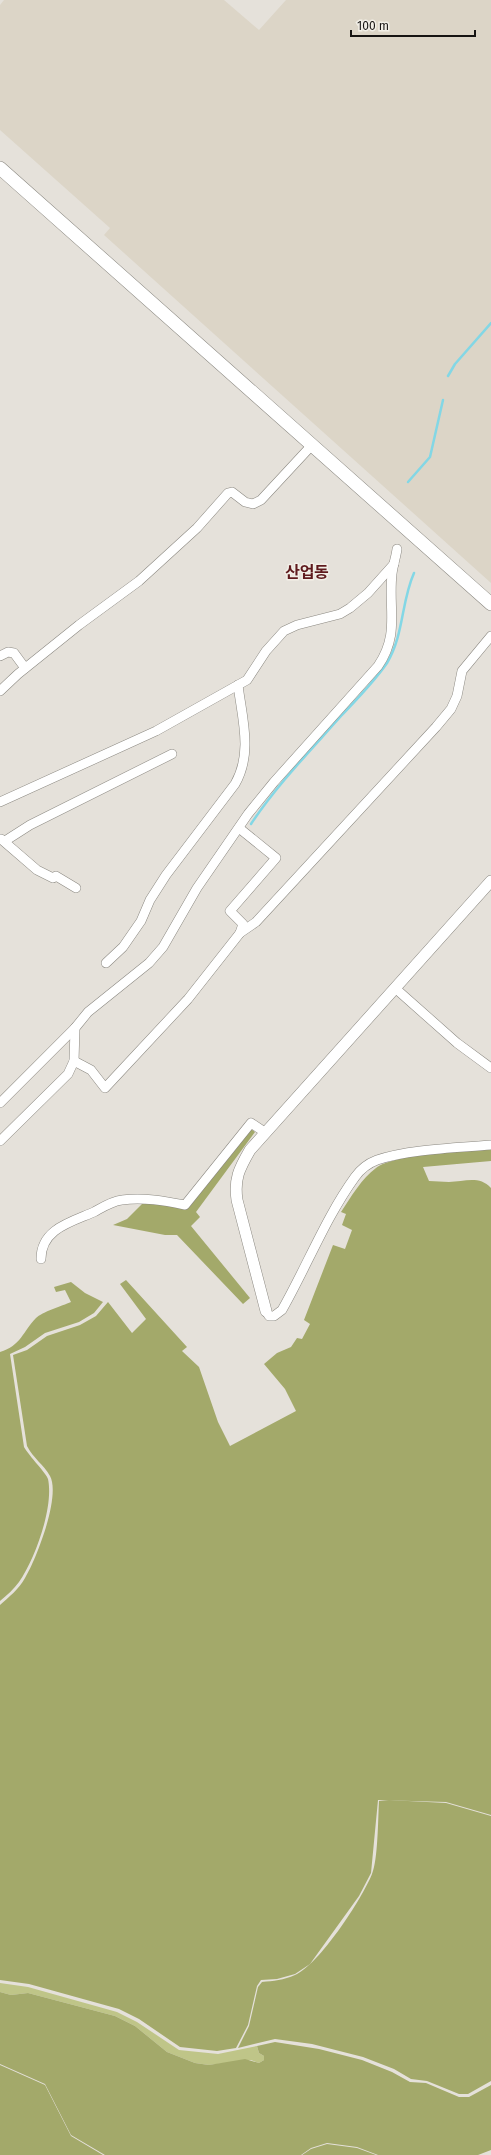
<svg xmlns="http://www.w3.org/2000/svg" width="491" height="2155" font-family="'Fira Sans','Noto Sans KR',sans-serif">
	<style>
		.built { fill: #dcd5c7 }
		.green { fill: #bfc588 }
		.forest { fill: #a3a96a }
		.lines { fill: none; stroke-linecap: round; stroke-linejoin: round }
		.stream { stroke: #83d7e5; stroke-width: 2.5 }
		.minor-casing { stroke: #8b8881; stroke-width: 10 }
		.tertiary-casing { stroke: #8b8881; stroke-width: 12 }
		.secondary-casing { stroke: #8b8881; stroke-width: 14 }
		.minor { stroke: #fff; stroke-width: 9 }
		.tertiary { stroke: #fff; stroke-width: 11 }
		.secondary { stroke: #fff; stroke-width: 13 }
		.labels { text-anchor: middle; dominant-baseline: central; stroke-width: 3; stroke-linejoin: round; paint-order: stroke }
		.quarter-label { font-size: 16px; font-weight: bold; fill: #5f1a1d; stroke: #f2efe7 }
	</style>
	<rect width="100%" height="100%" fill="#e5e1da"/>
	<!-- built -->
	<polygon class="built" points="4,0 224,0 259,30 286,0 491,0 491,583 104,235 110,228 0,130 0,5"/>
	<!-- green -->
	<polygon class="green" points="0,1983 28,1987 117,2012 137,2022 179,2050 218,2054 257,2046 259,2053 264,2056 264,2060 259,2063 251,2060 209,2065 195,2063 167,2052 135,2026 115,2016 28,1993 11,1995 0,1992"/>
	<!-- forest -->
	<g class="forest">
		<polygon points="251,1129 255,1132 196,1212 200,1217 191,1226 250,1298 243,1304 177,1235 165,1235 113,1225 127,1219 144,1202 186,1208"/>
		<path d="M 491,1148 L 491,1161 L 423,1167 L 429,1181 C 436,1181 442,1182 449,1182 C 464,1182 479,1175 491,1188 L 491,1815 L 446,1802 L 378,1800 L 371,1873 L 359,1896 L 310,1964 L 295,1974 L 277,1979 L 261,1980 L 257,1986 L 248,2025 L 236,2048 L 217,2051 L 180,2047 L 139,2019 L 119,2009 L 29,1984 L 0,1980 L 0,1605 C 9,1597 19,1589 25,1578 C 36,1560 61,1496 50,1476 C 44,1465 33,1458 27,1446 L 13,1355 L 27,1350 L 47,1336 L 80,1325 L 96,1316 L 108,1302 L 132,1333 L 146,1319 L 120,1284 L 126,1280 L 187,1347 L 182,1351 L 199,1367 L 218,1422 L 230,1446 L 296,1411 L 285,1389 L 264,1364 L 277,1353 L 291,1347 L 297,1338 L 302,1339 L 310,1324 L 304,1320 L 333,1245 L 345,1249 L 352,1230 L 342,1225 L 346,1214 L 341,1212 C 351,1197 362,1178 376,1168 C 394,1154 467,1150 491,1148 Z"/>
		<path d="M 71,1282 L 85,1293 L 103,1302 L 94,1313 L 79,1322 L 45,1333 L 25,1347 L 10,1354 L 24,1447 C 29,1456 47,1474 48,1479 C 54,1507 35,1559 19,1582 C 14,1589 7,1595 0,1601 L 0,1352 C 21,1346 23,1331 36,1318 C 42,1312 62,1306 71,1302 L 65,1290 L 56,1292 L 54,1287 Z"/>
		<path d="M 389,1800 L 446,1803 L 491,1816 L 491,2081 L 468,2094 L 459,2094 L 427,2081 L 411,2079 L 394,2069 L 363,2057 L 312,2044 L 275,2039 L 238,2048 L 249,2026 L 258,1987 L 262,1982 C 273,1981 284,1980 295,1975 C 319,1965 362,1899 372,1874 C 378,1860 378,1819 379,1801 Z"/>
		<polygon points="0,1992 11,1995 28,1993 115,2016 135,2026 167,2052 195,2063 209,2065 245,2059 259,2063 264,2060 264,2056 259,2053 257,2046 275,2042 319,2049 362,2060 392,2072 410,2082 426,2083 459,2097 469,2097 491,2085 491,2150 478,2155 378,2155 357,2147 327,2143 311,2148 301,2155 105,2155 71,2135 45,2084 0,2064"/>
		<polygon points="0,2065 45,2085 71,2136 103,2155 0,2155"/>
		<polygon points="327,2144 357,2148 376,2155 302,2155 311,2149"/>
	</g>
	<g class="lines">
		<!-- stream -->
		<g class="stream">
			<polyline points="448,376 455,364 491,323"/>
			<polyline points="408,482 430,457 443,400"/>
			<path d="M 251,824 C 277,785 310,751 341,716 C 357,699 374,682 387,663 C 404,635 401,602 414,573"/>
		</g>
		<!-- minor casing -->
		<g class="minor-casing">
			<g id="minor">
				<polyline points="0,656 8,652 14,653 25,668"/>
				<polyline points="0,691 18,674 79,625 139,581 197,528 228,493 232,492 245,502 253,504 261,500 312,445"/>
				<polyline points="0,802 156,731 247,680 266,651 284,631 297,625 340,614 350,608 368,593 394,564"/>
				<polyline points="239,828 276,858 230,911 243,924 240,933"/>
				<polyline points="1,839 37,870 53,878 56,876 76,888"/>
				<polyline points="5,841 30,825 172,754"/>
				<path d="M 106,963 L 123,947 L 141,921 L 150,900 L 166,875 L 235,784 C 253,753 242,718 238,685"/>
				<polyline points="395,988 457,1043 491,1068"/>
				<polyline points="74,1061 91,1070 105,1088 188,999 240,933 256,922 436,727 451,709 457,696 462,671 491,636"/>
				<polyline points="0,1103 75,1028"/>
				<path d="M 0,1141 L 68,1074 L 74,1061 L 75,1028 L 88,1012 L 149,963 L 163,947 L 197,888 L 248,814 L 274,782 L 378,666 C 400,634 388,609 392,574 C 393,565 396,557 397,549"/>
				<path d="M 41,1259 C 41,1229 71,1222 94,1212 C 103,1207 112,1201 122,1200 C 143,1197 165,1201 185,1205 L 251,1123 L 266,1133"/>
				<path d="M 266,1311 L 269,1316 L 274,1316 L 282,1310 C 307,1266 326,1217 355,1177 C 360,1170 369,1163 377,1160 C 409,1149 457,1148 491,1145"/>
			</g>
		</g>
		<!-- tertiary casing -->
		<g class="tertiary-casing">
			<path id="tertiary" d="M 266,1311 L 237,1200 C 234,1179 239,1169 250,1150 L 491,881"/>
		</g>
		<!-- secondary casing -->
		<g class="secondary-casing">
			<polyline id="secondary" points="0,168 491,604"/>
		</g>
		<!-- minor -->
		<use href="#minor" class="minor"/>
		<!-- tertiary -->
		<use href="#tertiary" class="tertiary"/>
		<!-- secondary -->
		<use href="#secondary" class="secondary"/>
	</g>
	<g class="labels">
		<!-- quarter labels -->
		<g class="quarter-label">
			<text x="307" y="572">산업동</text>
		</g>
	</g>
	<!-- scale -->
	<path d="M351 30v6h124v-6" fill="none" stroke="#161412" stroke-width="2"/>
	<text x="357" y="30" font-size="12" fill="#161412" stroke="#f2efe7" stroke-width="3" paint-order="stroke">100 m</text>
</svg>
